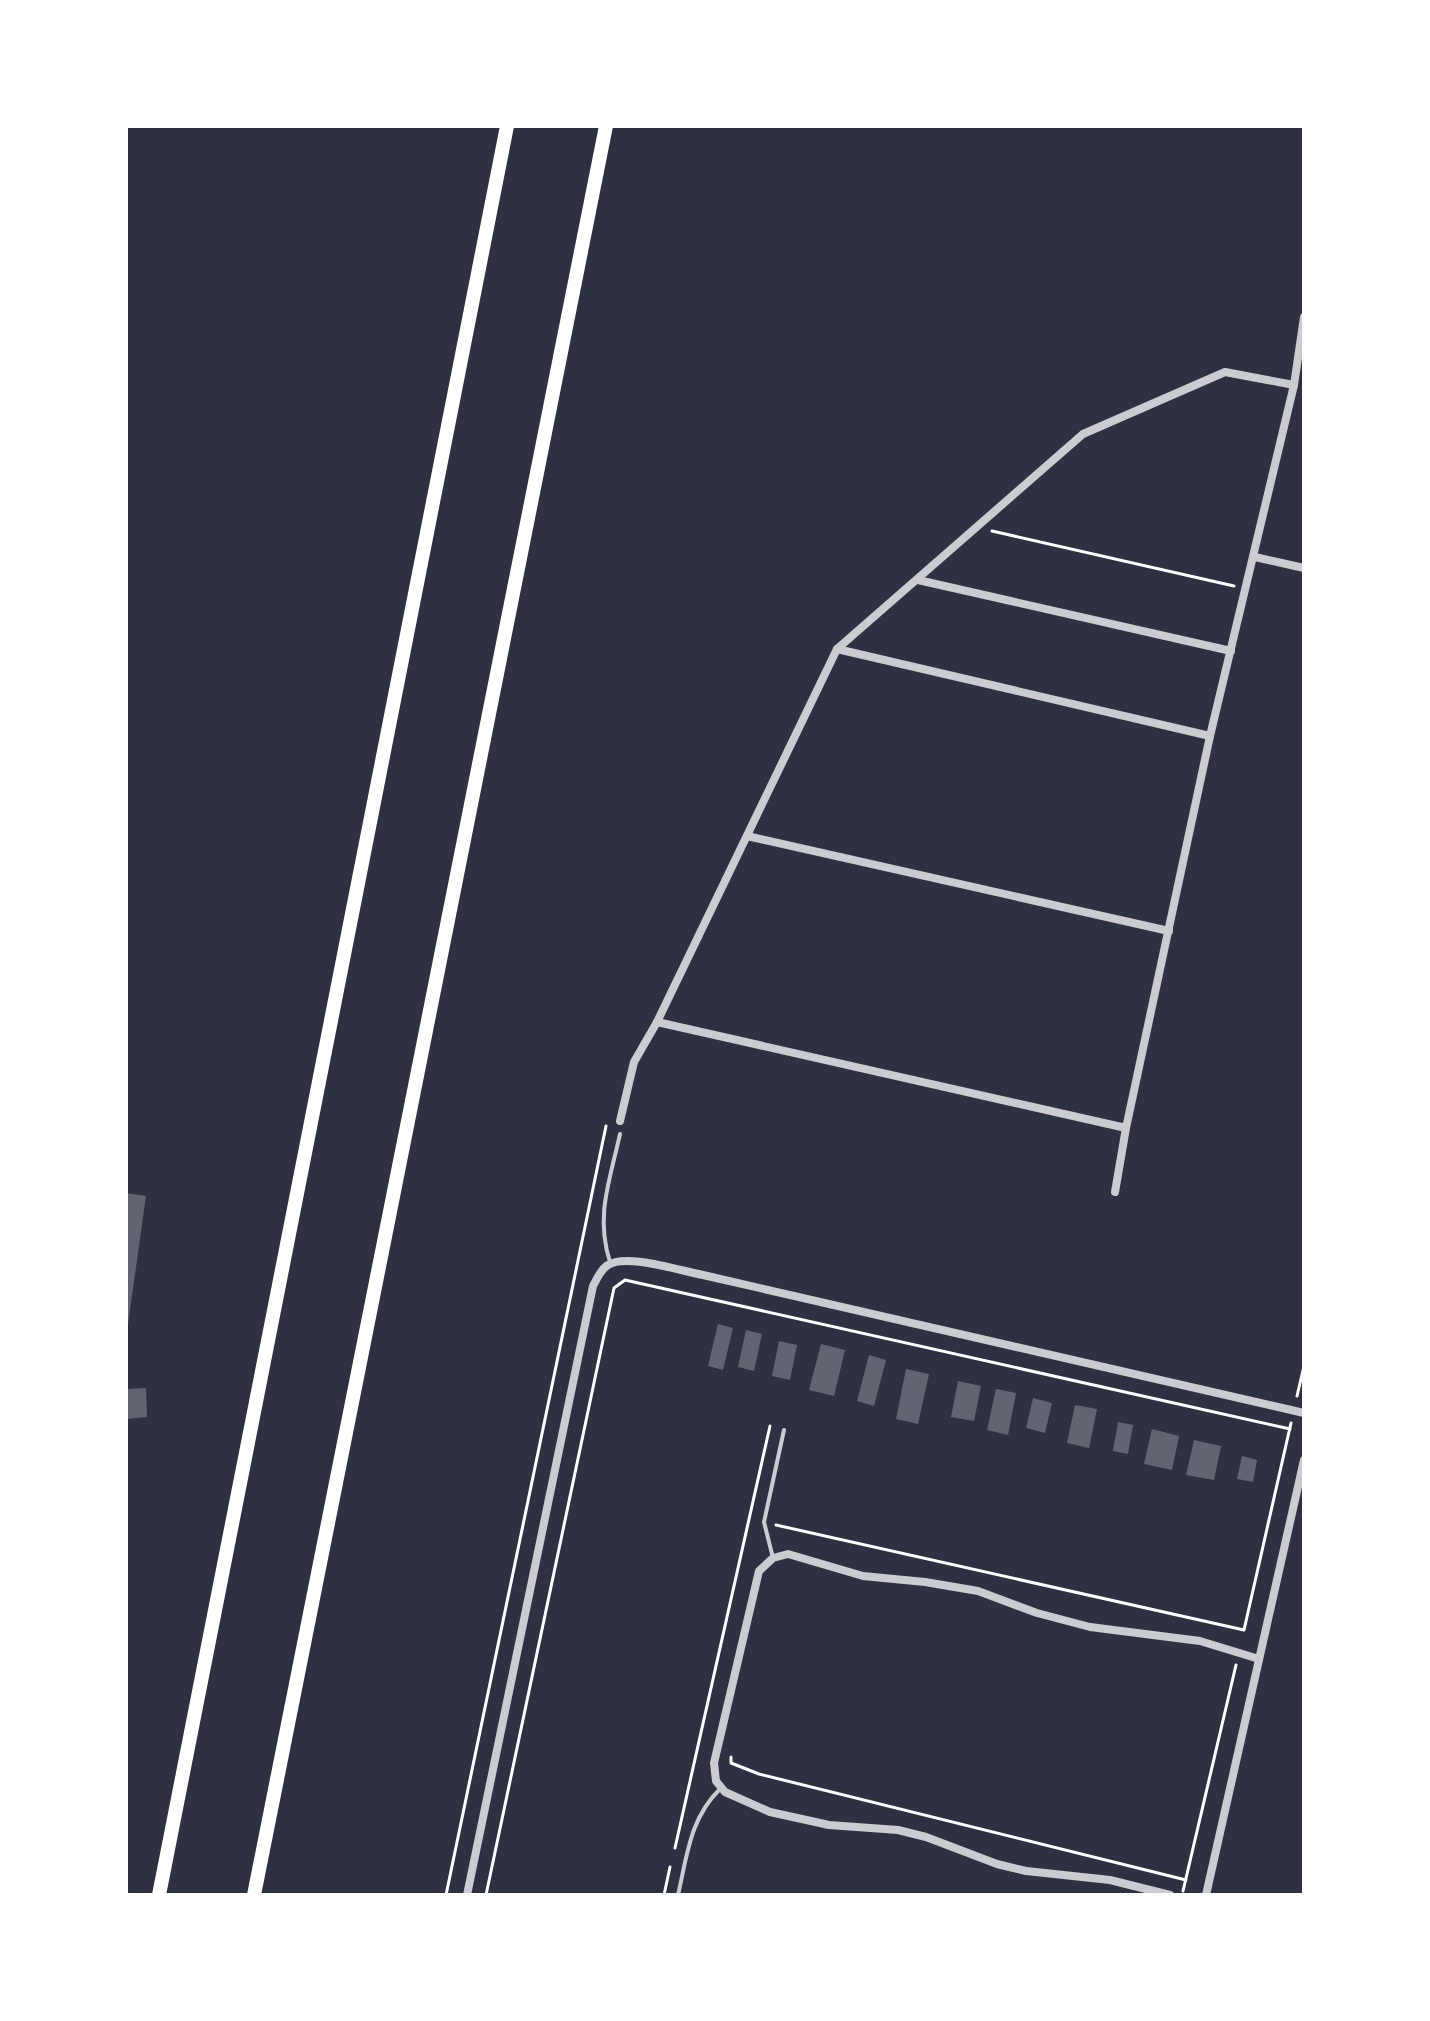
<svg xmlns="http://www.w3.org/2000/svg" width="1430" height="2021" font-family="Barlow,sans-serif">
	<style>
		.building { fill: #626471 }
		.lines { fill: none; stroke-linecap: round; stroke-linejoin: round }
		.path { stroke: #fff; stroke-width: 3 }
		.service { stroke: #caccd0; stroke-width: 4 }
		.minor { stroke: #caccd0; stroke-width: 8 }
		.motorway { stroke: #fff; stroke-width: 14 }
	</style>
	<rect width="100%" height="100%" fill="#2d3142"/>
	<!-- building -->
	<g class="building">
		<polygon points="126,1193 146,1196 128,1324 126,1324"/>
		<polygon points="718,1324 733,1328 723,1370 708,1366"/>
		<polygon points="746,1330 762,1334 754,1371 738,1367"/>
		<polygon points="779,1341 797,1345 790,1380 772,1376"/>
		<polygon points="821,1344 845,1350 834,1396 809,1390"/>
		<polygon points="869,1355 886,1360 874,1406 857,1401"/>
		<polygon points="906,1369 929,1374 918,1424 896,1419"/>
		<polygon points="958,1381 981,1386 974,1421 951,1417"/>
		<polygon points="146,1388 147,1417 126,1419 126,1389"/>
		<polygon points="996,1389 1016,1393 1008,1435 987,1430"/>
		<polygon points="1033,1398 1052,1403 1045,1433 1026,1428"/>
		<polygon points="1075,1405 1097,1409 1089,1448 1067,1443"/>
		<polygon points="1118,1422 1133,1425 1128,1454 1113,1451"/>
		<polygon points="1152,1429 1179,1436 1172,1470 1144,1464"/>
		<polygon points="1194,1440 1221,1446 1214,1480 1186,1475"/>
		<polygon points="1242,1456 1257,1460 1253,1482 1237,1479"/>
	</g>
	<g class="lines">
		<!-- path -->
		<g class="path">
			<polyline points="992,531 1234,586"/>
			<polyline points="1297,1396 1304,1366"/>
			<polyline points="776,1525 1244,1630 1291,1423"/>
			<polyline points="731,1757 731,1763 759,1774 1186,1880"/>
			<polyline points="675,1848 770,1426"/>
			<polyline points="1183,1891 1236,1665"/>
			<polyline points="446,1895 606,1126"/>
			<polyline points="486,1895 614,1288 625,1280 1290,1429"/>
			<polyline points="664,1895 670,1867"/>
		</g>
		<!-- service -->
		<g class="service">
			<path d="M 610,1262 C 595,1216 610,1180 620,1134"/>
			<polyline points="773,1558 764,1522 784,1430"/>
			<path d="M 678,1895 C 687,1856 690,1818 720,1789"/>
		</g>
		<!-- minor -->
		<g class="minor">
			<polygon points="1225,372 1294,385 1210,736 1126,1128 657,1022 837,649 1083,434"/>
			<polyline points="1294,385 1304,317"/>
			<polyline points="1255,557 1304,568"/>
			<polyline points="918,580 1231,651"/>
			<polyline points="837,649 1210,736"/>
			<polyline points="747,836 1169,931"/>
			<polyline points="620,1121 634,1062 657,1022"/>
			<polyline points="1115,1192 1126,1128"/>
			<path d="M 467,1895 L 593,1286 C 597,1279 600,1270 608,1265 C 626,1253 681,1271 703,1275 L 1304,1413"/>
			<polyline points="1170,1895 1110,1880 1026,1871 997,1864 926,1837 898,1830 829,1825 770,1812 725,1792 716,1781 714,1763 759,1571 773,1558 788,1554 863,1576 925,1582 978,1591 1037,1613 1090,1627 1200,1641 1259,1659"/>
			<polyline points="1206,1895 1304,1460"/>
		</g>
		<!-- motorway -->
		<g class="motorway">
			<polyline points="159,1895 507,126"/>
			<polyline points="254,1895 606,126"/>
		</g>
	</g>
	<!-- border -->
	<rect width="1430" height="2021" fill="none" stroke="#ffffff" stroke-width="256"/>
</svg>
